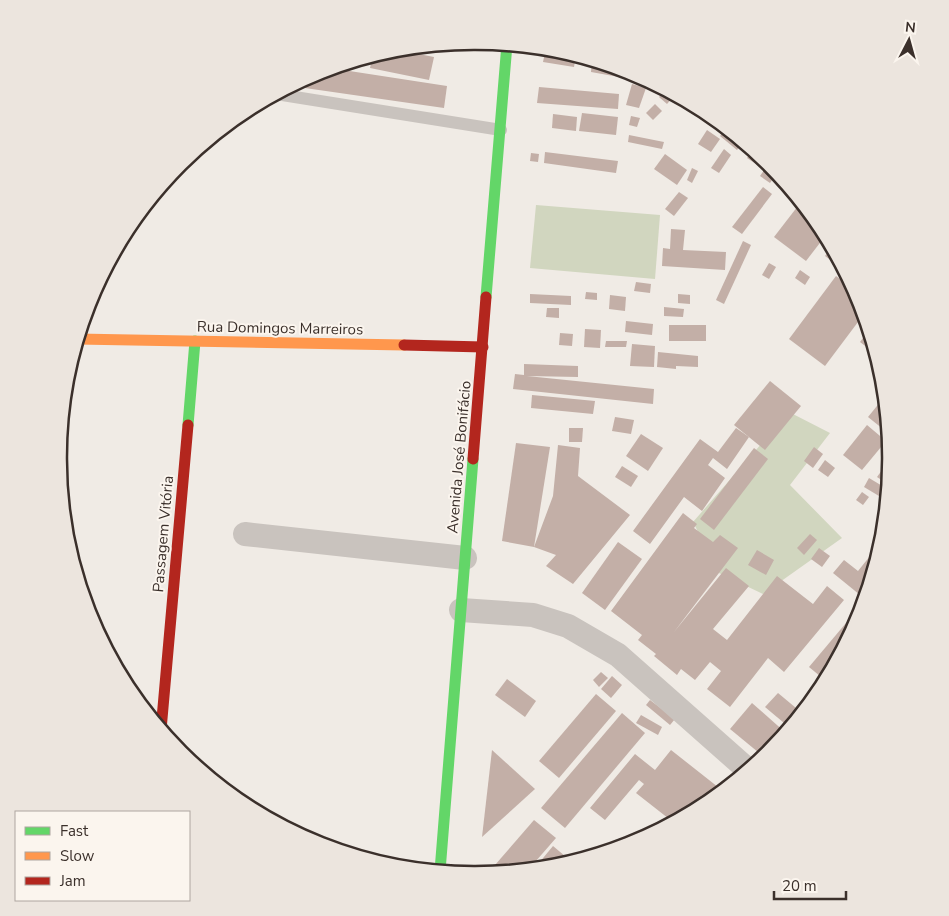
<svg xmlns="http://www.w3.org/2000/svg" width="949" height="916" font-family="'Nunito Sans',sans-serif">
	<style>
		.green { fill: #d1d6bf }
		.building { fill: #c3afa7 }
		.lines { fill: none; stroke-linecap: round; stroke-linejoin: round }
		.lane { stroke: #c9c3be; stroke-width: 12 }
		.street { stroke: #c9c3be; stroke-width: 24 }
		.fast { stroke: #63d668; stroke-width: 11 }
		.slow { stroke: #ff974d; stroke-width: 11 }
		.jam { stroke: #b3261e; stroke-width: 11 }
		.labels { text-anchor: middle; dominant-baseline: central; stroke-width: 4; stroke-linejoin: round; paint-order: stroke }
		.street-label { font-size: 15px; fill: #3b302b; stroke: #fbf5ee }
		.rim { fill: none; stroke: #3b302b; stroke-width: 2.5 }
	</style>
	<rect width="100%" height="100%" fill="#f0ebe5"/>
	<!-- green -->
	<g class="green">
		<polygon points="536,205 660,215 655,279 530,268"/>
		<polygon points="789,412 830,433 790,485 842,538 763,594 719,573 693,522"/>
	</g>
	<!-- building -->
	<g class="building">
		<polygon points="546,48 556,49 576,55 574,67 543,62"/>
		<polygon points="393,49 434,57 429,80 370,68 373,55"/>
		<polygon points="592,60 621,69 619,77 591,72"/>
		<polygon points="330,68 447,86 444,108 291,86 315,73"/>
		<polygon points="632,84 646,88 639,108 626,105"/>
		<polygon points="539,87 619,94 618,109 537,103"/>
		<polygon points="665,90 675,95 667,104 659,97"/>
		<polygon points="655,104 662,111 653,120 646,113"/>
		<polygon points="582,113 618,117 616,135 579,131"/>
		<polygon points="553,114 577,117 576,131 552,128"/>
		<polygon points="631,116 640,118 637,127 629,125"/>
		<polygon points="727,128 743,142 737,150 720,136"/>
		<polygon points="707,130 720,139 711,152 698,144"/>
		<polygon points="629,135 664,142 662,149 628,142"/>
		<polygon points="724,149 731,155 719,173 711,168"/>
		<polygon points="753,150 764,159 759,166 747,158"/>
		<polygon points="545,152 618,161 616,173 544,163"/>
		<polygon points="531,153 539,154 538,162 530,161"/>
		<polygon points="665,154 687,170 677,185 654,169"/>
		<polygon points="769,163 777,173 770,183 760,176"/>
		<polygon points="692,168 698,171 692,183 687,180"/>
		<polygon points="763,187 772,194 742,234 732,227"/>
		<polygon points="679,192 688,198 674,216 665,209"/>
		<polygon points="801,202 821,227 826,235 806,261 774,237"/>
		<polygon points="671,229 685,230 683,250 726,252 725,270 662,266 663,248 670,249"/>
		<polygon points="743,241 751,245 724,304 716,300"/>
		<polygon points="832,247 844,270 825,256"/>
		<polygon points="769,263 776,267 769,279 762,275"/>
		<polygon points="800,270 810,277 805,285 795,278"/>
		<polygon points="836,276 855,290 864,314 825,366 789,339"/>
		<polygon points="636,282 651,284 650,293 634,291"/>
		<polygon points="586,292 597,293 597,300 585,299"/>
		<polygon points="530,294 571,296 571,305 530,303"/>
		<polygon points="678,294 690,295 690,304 678,303"/>
		<polygon points="610,295 626,297 625,311 609,309"/>
		<polygon points="664,307 684,309 683,317 664,316"/>
		<polygon points="547,308 559,308 559,318 546,317"/>
		<polygon points="626,321 653,324 652,335 625,332"/>
		<rect x="669" y="325" width="37" height="16"/>
		<polygon points="585,329 601,330 600,348 584,347"/>
		<polygon points="869,330 875,350 873,352 860,342"/>
		<polygon points="560,333 573,334 572,346 559,345"/>
		<polygon points="606,341 627,341 626,347 605,347"/>
		<polygon points="632,344 655,346 654,367 630,366"/>
		<polygon points="658,352 698,356 698,367 676,366 676,369 657,367"/>
		<polygon points="524,364 578,366 578,377 527,376 654,389 653,404 513,389 515,374 524,375"/>
		<polygon points="770,381 801,406 765,450 734,425"/>
		<polygon points="532,395 595,401 593,414 531,408"/>
		<polygon points="885,396 888,423 883,429 868,417"/>
		<polygon points="615,417 634,420 631,434 612,431"/>
		<polygon points="867,425 886,441 862,470 843,455"/>
		<polygon points="569,428 583,428 582,442 569,442"/>
		<polygon points="736,428 749,437 727,469 713,458 708,465 725,478 702,511 684,497 650,544 633,531 700,439 718,452"/>
		<polygon points="641,434 663,448 648,471 626,456"/>
		<polygon points="516,443 550,447 534,547 502,541"/>
		<polygon points="558,445 580,448 578,476 630,515 573,584 546,566 556,555 534,547 553,496"/>
		<polygon points="814,447 823,454 813,468 804,461"/>
		<polygon points="754,448 768,459 714,530 700,519"/>
		<polygon points="825,460 835,468 828,477 818,470"/>
		<polygon points="622,466 638,476 631,487 615,477"/>
		<polygon points="885,466 890,469 889,485 877,477"/>
		<polygon points="869,478 884,487 879,496 864,487"/>
		<polygon points="862,492 869,497 863,505 856,500"/>
		<polygon points="886,502 887,503 885,522 877,516"/>
		<polygon points="683,513 697,524 694,528 713,542 720,535 738,548 674,632 726,568 749,586 713,629 727,640 777,576 813,604 827,586 844,600 784,672 768,658 730,707 707,689 721,671 710,662 695,680 681,669 677,675 654,656 656,654 638,640 642,635 611,611"/>
		<polygon points="810,534 817,540 804,555 797,548"/>
		<polygon points="618,542 642,559 605,610 582,593"/>
		<polygon points="819,548 830,556 822,567 811,559"/>
		<polygon points="757,550 774,560 766,575 748,565"/>
		<polygon points="870,556 877,561 865,599 833,573 844,560 858,571"/>
		<polygon points="863,606 859,618 826,681 809,667 846,623"/>
		<polygon points="601,672 608,678 599,687 593,680"/>
		<polygon points="612,676 622,685 611,698 601,689"/>
		<polygon points="507,679 536,701 525,717 495,695"/>
		<polygon points="778,693 802,713 790,728 765,707"/>
		<polygon points="596,694 616,711 559,778 539,761"/>
		<polygon points="650,700 675,719 670,725 646,705"/>
		<polygon points="752,703 786,733 764,757 730,729"/>
		<polygon points="622,713 645,733 565,828 541,808"/>
		<polygon points="641,715 662,727 658,735 636,723"/>
		<polygon points="492,750 535,789 482,837"/>
		<polygon points="671,750 723,791 706,805 673,822 636,793 644,784 639,780 605,820 590,808 635,754 655,770"/>
		<polygon points="534,820 556,838 529,869 493,873 495,865"/>
		<polygon points="553,846 572,862 556,867 534,869"/>
	</g>
	<g class="lines">
		<!-- lane -->
		<polyline class="lane" points="276,94 501,130"/>
		<!-- street -->
		<g class="street">
			<polyline points="245,534 465,558"/>
			<polyline points="461,610 533,615 568,626 618,655 748,770"/>
		</g>
		<!-- fast -->
		<g class="fast">
			<polyline points="486,297 507,44"/>
			<polyline points="188,425 195,341"/>
			<polyline points="440,871 473,459"/>
		</g>
		<!-- slow -->
		<polyline class="slow" points="77,339 404,345"/>
		<!-- jam -->
		<g class="jam">
			<polyline points="404,345 483,347"/>
			<polyline points="473,459 486,297"/>
			<polyline points="161,730 188,425"/>
		</g>
	</g>
	<g class="labels">
		<!-- street labels -->
		<g class="street-label">
			<text transform="translate(280 328) rotate(1)">Rua Domingos Marreiros</text>
			<text transform="translate(459 457) rotate(-85)">Avenida José Bonifácio</text>
			<text transform="translate(163 534) rotate(-85)">Passagem Vitória</text>
		</g>
	</g>
	<!-- crop -->
	<path d="M0 0H949V916H0ZM474 50H475A407 407 0 0 1 882 457V459A407 407 0 0 1 475 866H474A407 407 0 0 1 67 459V457A407 407 0 0 1 474 50Z" fill="#ece5de" fill-rule="evenodd"/>
	<path class="rim" d="M474 50H475A407 407 0 0 1 882 457V459A407 407 0 0 1 475 866H474A407 407 0 0 1 67 459V457A407 407 0 0 1 474 50Z"/>
	<!-- legend -->
	<rect x="15" y="811" width="175" height="90" fill="#fbf5ee" stroke="#aea6a0"/>
	<rect x="25" y="827" width="25" height="8" fill="#63d668" stroke="#aea6a0"/>
	<text x="60" y="836" font-size="15" fill="#3b302b">Fast</text>
	<rect x="25" y="852" width="25" height="8" fill="#ff974d" stroke="#aea6a0"/>
	<text x="60" y="861" font-size="15" fill="#3b302b">Slow</text>
	<rect x="25" y="877" width="25" height="8" fill="#b3261e" stroke="#aea6a0"/>
	<text x="60" y="886" font-size="15" fill="#3b302b">Jam</text>
	<!-- north arrow -->
	<g transform="translate(909 40) rotate(6)" stroke="#fbf5ee" stroke-width="4" paint-order="stroke">
	<path d="M0-4L9 19L0 12L-9 19Z" fill="#3b302b"/>
	<text y="-8" font-size="14" font-weight="bold" text-anchor="middle" fill="#3b302b">N</text>
	</g>
	<!-- scale -->
	<path d="M774 891v8h72v-8" fill="none" stroke="#3b302b" stroke-width="2.5"/>
	<text x="782" y="891" font-size="15" fill="#3b302b" stroke="#fbf5ee" stroke-width="4" paint-order="stroke">20 m</text>
</svg>
